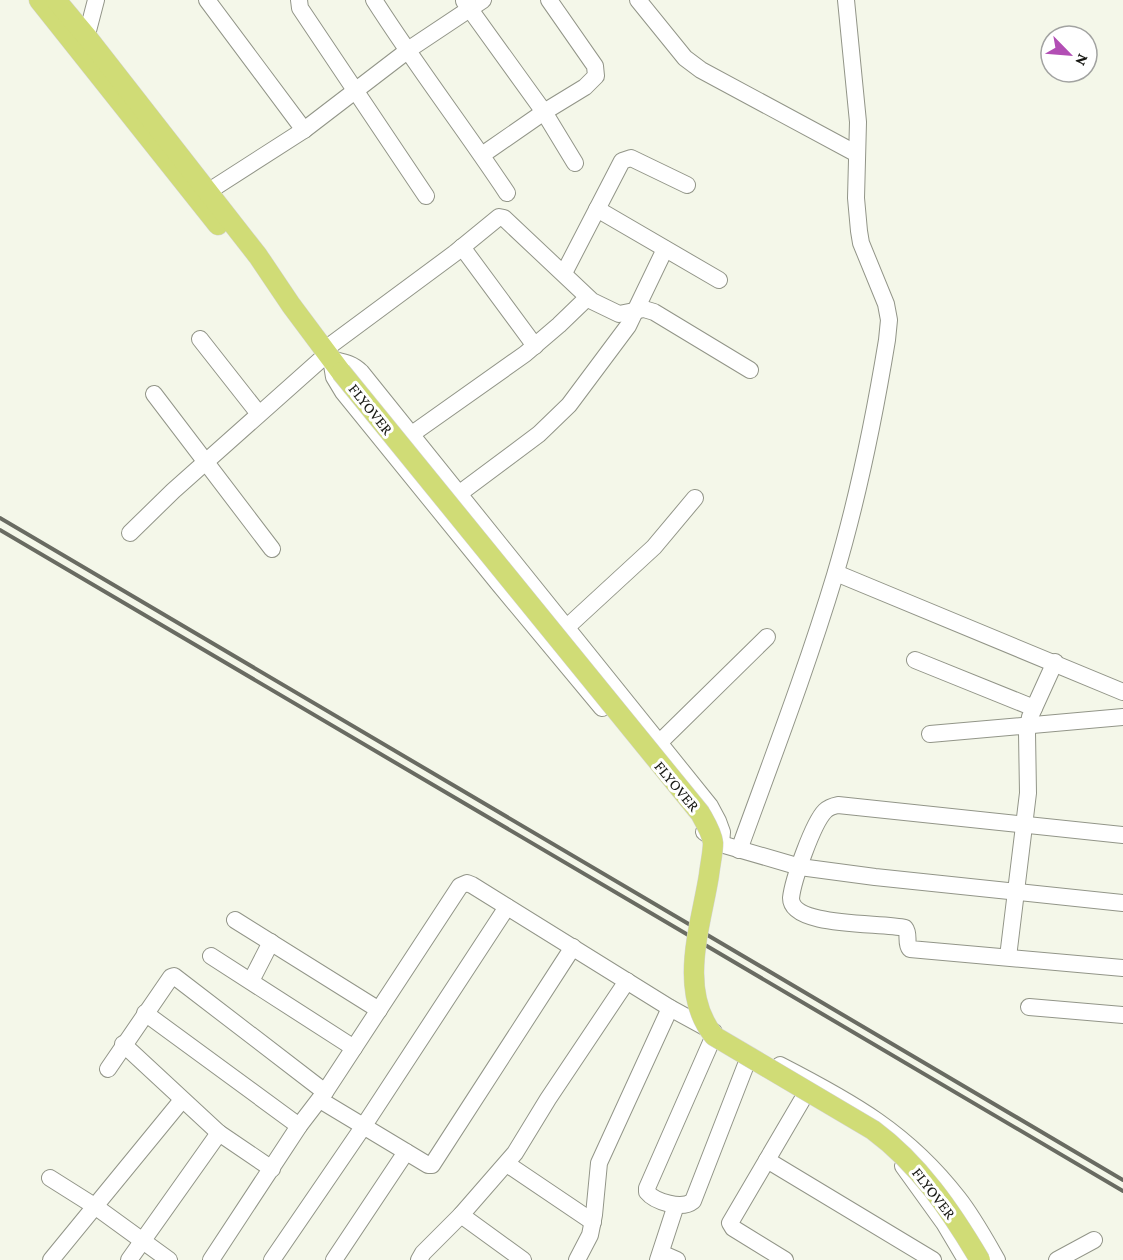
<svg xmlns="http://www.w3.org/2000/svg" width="1123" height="1260" font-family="'Crimson Pro',serif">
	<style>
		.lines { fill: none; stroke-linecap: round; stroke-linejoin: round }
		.minor-casing { stroke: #929588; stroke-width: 18 }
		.major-casing { stroke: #d5d5d5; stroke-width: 21 }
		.minor { stroke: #fff; stroke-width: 16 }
		.major { stroke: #d0dc76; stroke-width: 20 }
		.rail { stroke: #696b62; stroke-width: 4 }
		.major-bridge-casing { stroke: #d5d5d5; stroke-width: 21; stroke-linecap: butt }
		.major-bridge { stroke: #d0dc76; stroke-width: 20 }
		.labels { text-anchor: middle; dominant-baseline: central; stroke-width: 6; stroke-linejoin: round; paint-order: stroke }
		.street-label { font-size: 16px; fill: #171813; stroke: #fff }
	</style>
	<rect width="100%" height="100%" fill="#f4f7e9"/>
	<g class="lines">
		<!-- minor casing -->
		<g class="minor-casing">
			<g id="minor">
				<polyline points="207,0 304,130"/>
				<polyline points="299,0 300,8 426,196"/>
				<path d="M 374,0 C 416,66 464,128 507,193"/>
				<polyline points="638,0 685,58 701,70 857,154"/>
				<polyline points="464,1 544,112 575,163"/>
				<polyline points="84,46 96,0"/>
				<polyline points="482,155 544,112 585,87 596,76 595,66 549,0"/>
				<polyline points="209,191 304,130 411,48 483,0"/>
				<polyline points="597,209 719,280"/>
				<polyline points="462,247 535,346"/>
				<polyline points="564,273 622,161 631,158 687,185"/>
				<polyline points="200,339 259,414"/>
				<polyline points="324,350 455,253 499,217 504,218 592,301 619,314 644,309 654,312 750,370"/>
				<polyline points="154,394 272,549"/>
				<polyline points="412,434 525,354 559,325 587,298"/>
				<polyline points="460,493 539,434 569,405 628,326 665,249"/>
				<polyline points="130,533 173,491 327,354"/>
				<polyline points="836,573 1123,692"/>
				<polyline points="566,628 654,547 695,498"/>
				<polyline points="915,660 1034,708"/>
				<path d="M 602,708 L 498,583 L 343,392 L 334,377 L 331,359 C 343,362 352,363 361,372 L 710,806 L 718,821 L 722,832 L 721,844"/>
				<polyline points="930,734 1123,717"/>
				<polyline points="660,742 767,637"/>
				<polyline points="704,832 721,844 800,867 875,877 1123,903"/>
				<path d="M 1123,835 L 838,805 C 833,806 829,807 825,811 C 813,823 793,880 791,898 C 791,928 882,922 905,928 C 910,934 905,943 910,949 L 1123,968"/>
				<path d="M 739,850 C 772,759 807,668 835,575 C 858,498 874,419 887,340 L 889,320 L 886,304 L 861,243 L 859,231 L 856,198 L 858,122 L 846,0"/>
				<polyline points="235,920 379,1010"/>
				<polyline points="211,956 354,1048"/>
				<polyline points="1008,957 1028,793 1027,733 1030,717 1055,662"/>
				<polyline points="251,981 271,942"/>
				<polyline points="1029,1007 1123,1015"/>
				<polyline points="145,1013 299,1126"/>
				<path d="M 712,1040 L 647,1188 L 647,1192 C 655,1202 682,1210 693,1201 L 747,1062"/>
				<polyline points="123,1044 219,1133 272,1169"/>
				<path d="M 780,1065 C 852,1102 908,1133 958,1198 C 973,1217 985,1239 997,1260"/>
				<polyline points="108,1069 171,977 174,976 325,1092"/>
				<polyline points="320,1100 428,1165 432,1165 573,947"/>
				<polyline points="767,1160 933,1260"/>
				<polyline points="507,1164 593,1222"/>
				<polyline points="903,1166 944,1223 966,1260"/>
				<polyline points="50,1178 96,1207 169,1260"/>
				<polyline points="461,1215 523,1260"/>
				<polyline points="661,1253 677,1260"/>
				<polyline points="51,1260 182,1100"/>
				<polyline points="129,1260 219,1133"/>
				<polyline points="211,1260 299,1126 325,1092 460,886 467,883 472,885 670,1008 714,1032"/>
				<polyline points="272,1260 363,1127 507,907"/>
				<polyline points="334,1260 406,1152"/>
				<polyline points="419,1260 423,1253 461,1215 515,1153 548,1099 627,981"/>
				<polyline points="577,1260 590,1235 594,1215 599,1163 670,1008"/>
				<polyline points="658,1260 676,1205"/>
				<polyline points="785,1260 733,1228 730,1223 805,1095"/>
				<polyline points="1057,1260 1094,1240"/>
			</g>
		</g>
		<!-- major casing -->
		<g class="major-casing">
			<g id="major">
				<polyline points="39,0 218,225"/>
				<polyline points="56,0 87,37 258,256 291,305 341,372"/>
			</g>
		</g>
		<!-- minor -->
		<use href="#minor" class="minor"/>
		<!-- major -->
		<use href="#major" class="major"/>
		<!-- rail -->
		<g class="rail">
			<polyline points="0,518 1123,1180"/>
			<polyline points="0,530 1123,1191"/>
		</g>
		<!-- major-bridge casing -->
		<g class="major-bridge-casing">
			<path id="major-bridge" d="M 341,372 L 700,813 C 705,822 712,833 713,843 C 713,853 710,865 709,875 C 701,926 677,990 714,1036 L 873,1130 C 919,1164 951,1211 980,1260"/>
		</g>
		<!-- major-bridge -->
		<use href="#major-bridge" class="major-bridge"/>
	</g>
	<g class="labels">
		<!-- street labels -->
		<g class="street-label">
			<text transform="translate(371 409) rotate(51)">FLYOVER</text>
			<text transform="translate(677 786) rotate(50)">FLYOVER</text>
			<text transform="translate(934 1193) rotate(52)">FLYOVER</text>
		</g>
	</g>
	<!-- north arrow -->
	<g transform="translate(1069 54) rotate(115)"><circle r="28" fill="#ffffff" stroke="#a2a3a1" stroke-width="1.5"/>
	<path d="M0-4.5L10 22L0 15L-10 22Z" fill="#b24eb4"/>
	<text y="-9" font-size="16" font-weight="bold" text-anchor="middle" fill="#171813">N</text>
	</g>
</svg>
